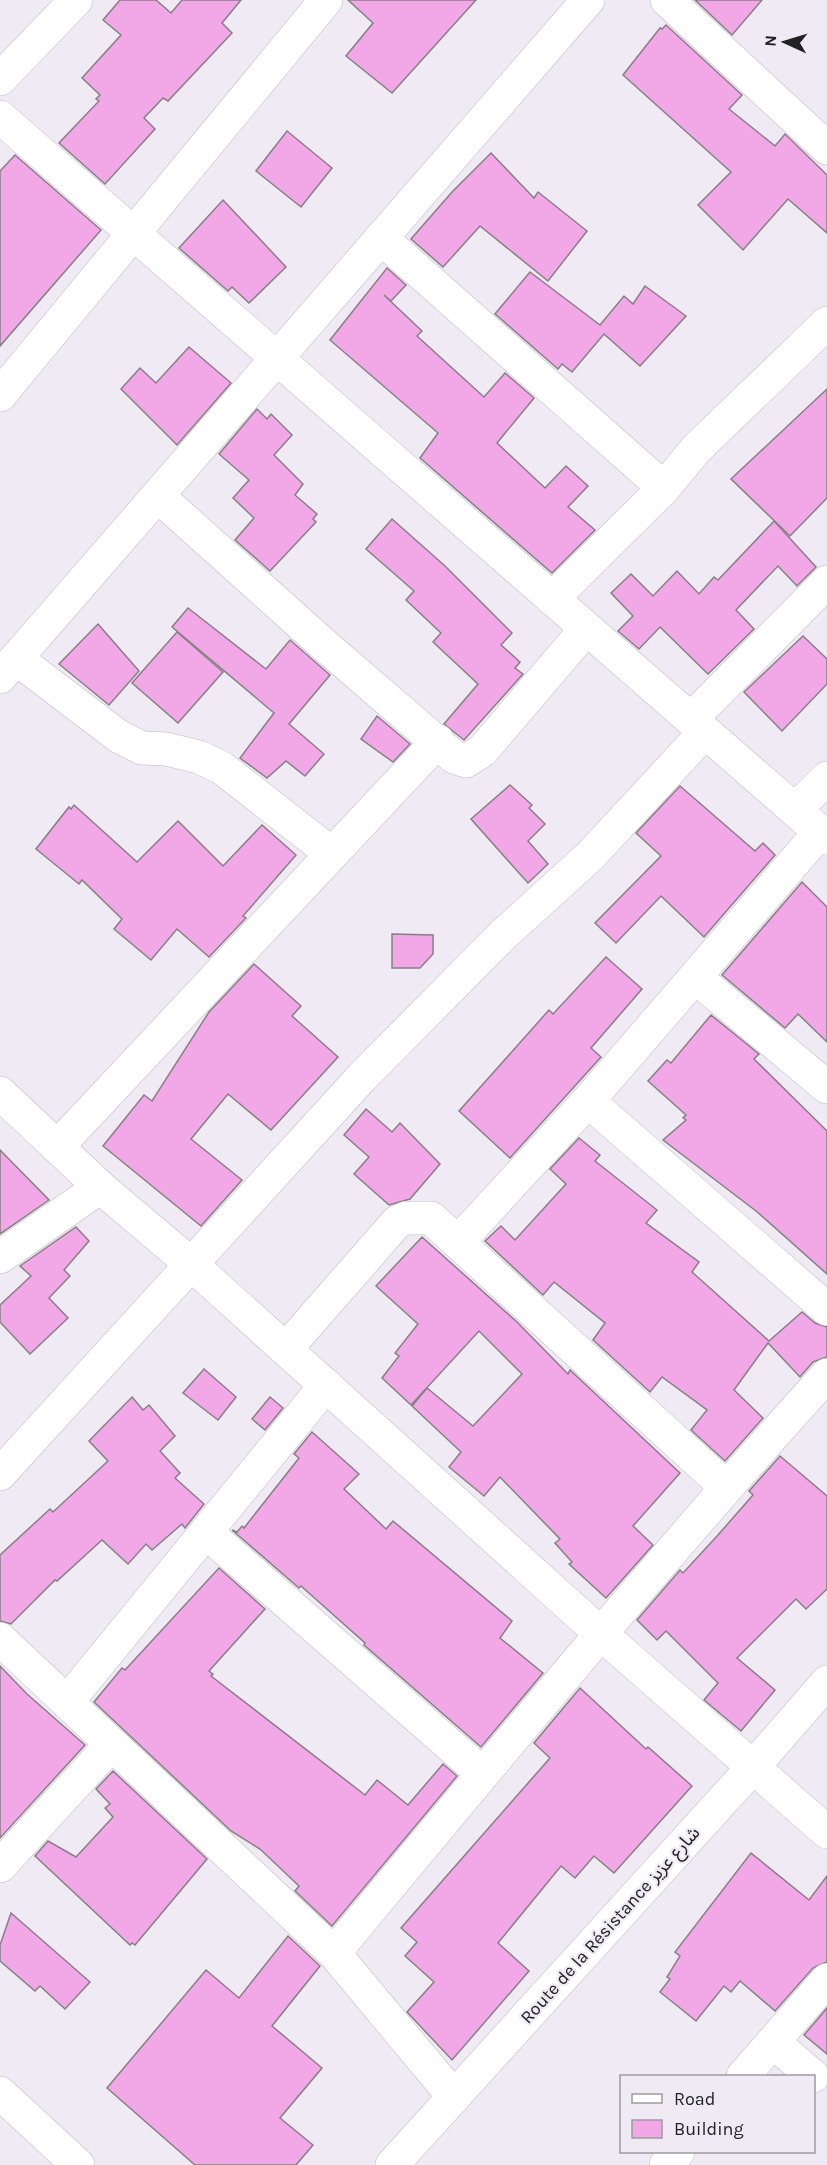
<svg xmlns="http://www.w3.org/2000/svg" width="827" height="2165" font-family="Karla,'Noto Sans Arabic',sans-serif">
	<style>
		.building { fill: #f2a8e7; stroke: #887f86; stroke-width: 1.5 }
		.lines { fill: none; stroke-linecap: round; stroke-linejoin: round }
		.minor-casing { stroke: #bfbac3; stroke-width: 34 }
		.primary-casing { stroke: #bfbac3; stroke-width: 34 }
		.minor { stroke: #fff; stroke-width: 33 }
		.primary { stroke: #fff; stroke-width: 33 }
		.labels { text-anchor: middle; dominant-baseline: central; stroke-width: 4.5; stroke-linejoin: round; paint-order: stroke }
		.street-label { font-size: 18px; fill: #222124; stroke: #efeaf4 }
	</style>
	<rect width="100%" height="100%" fill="#efeaf4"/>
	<!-- building -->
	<g class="building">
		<polygon points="120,0 156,0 171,13 182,0 241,0 222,23 232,33 168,101 163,98 144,118 155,129 105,184 59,143 99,101 96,99 100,95 82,78 121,35 103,20"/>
		<polygon points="348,0 476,0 392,93 346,56 373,23"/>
		<polygon points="695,0 762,0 732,35"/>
		<polygon points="666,25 742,95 729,109 775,146 785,134 827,175 827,233 788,199 743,250 698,205 731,172 623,75 660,28 662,29"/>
		<polygon points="287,131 332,168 301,207 256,171"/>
		<polygon points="491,153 534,198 538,192 587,231 548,281 480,226 443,267 411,239 452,192"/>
		<polygon points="15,155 101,230 0,346 0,171"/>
		<polygon points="223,200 286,267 249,303 232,287 228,291 179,248"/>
		<polygon points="387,268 406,285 391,301 384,295 422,331 417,336 484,397 505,373 534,398 497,443 545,488 566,466 588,486 568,507 595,530 552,573 420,458 438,433 330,340"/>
		<polygon points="530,272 600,325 624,296 633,304 645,286 686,316 640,366 604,334 572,372 562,364 558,369 495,314"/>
		<polygon points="189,347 231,383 177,445 121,389 140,368 156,383"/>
		<polygon points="827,389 827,498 790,536 731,479"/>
		<polygon points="257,409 267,419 271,414 292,435 274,455 303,484 295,495 317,514 313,519 316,522 270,571 235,540 254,518 233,498 249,480 219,454"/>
		<polygon points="392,519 445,566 512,633 501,645 520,662 515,668 523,674 464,740 444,724 478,684 433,642 441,633 406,600 414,591 366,549"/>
		<polygon points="774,521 816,567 797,586 778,566 736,610 754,629 708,674 660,627 639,649 618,631 633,616 611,593 631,574 653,596 677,571 699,594 714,577 718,580"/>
		<polygon points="188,608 266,669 290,640 330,675 289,724 324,754 305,776 286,761 267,778 240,758 274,713 172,627"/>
		<polygon points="98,624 139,671 109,705 59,664"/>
		<polygon points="177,632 223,672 178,723 132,683"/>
		<polygon points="803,636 827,659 827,684 782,731 744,692"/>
		<polygon points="377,716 410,744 393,762 361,739"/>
		<polygon points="510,785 532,805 529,808 545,824 528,841 548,864 528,883 471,819"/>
		<polygon points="680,786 755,851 763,843 775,855 704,937 661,896 616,943 595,923 661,856 636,833"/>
		<polygon points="74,805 137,862 178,821 223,866 262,825 296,855 243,916 246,918 209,957 177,929 151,960 114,929 122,919 82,880 79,884 36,849 69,807 71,809"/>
		<polygon points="802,882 827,907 827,1042 798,1014 785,1028 722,975"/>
		<polygon points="392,934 433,935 433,954 420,968 392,968"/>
		<polygon points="606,957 642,989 591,1048 601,1057 510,1158 459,1111 549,1010 553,1014"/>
		<polygon points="254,964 301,1006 292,1016 338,1057 271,1130 228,1094 191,1139 242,1180 201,1226 103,1146 144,1095 152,1101 209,1012"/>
		<polygon points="711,1015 759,1054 754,1059 827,1131 827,1274 756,1211 663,1140 686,1120 683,1118 686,1115 648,1081 667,1060 671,1063"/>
		<polygon points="366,1109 392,1132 400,1123 440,1164 410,1199 389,1205 354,1174 369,1157 344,1135"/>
		<polygon points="579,1138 600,1155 595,1161 657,1210 646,1223 699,1262 692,1272 769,1341 802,1312 815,1323 827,1327 827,1357 813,1362 800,1377 768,1343 734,1390 763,1418 725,1461 691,1430 707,1410 662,1377 650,1392 593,1340 605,1323 554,1282 543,1295 485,1241 501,1226 515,1240 566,1184 550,1169"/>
		<polygon points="0,1150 49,1200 0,1234"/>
		<polygon points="76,1227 89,1241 64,1270 70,1276 49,1298 68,1318 30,1354 0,1322 0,1305 31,1276 20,1266"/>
		<polygon points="422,1237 517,1322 568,1374 570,1370 680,1473 633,1526 653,1545 606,1598 569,1564 572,1562 555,1543 560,1539 500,1477 484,1496 449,1467 461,1452 412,1406 427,1388 473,1426 522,1374 479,1331 411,1405 382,1378 399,1356 395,1353 418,1324 376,1286"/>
		<polygon points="204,1369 236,1397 218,1420 183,1393"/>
		<polygon points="132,1397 143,1410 149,1405 175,1436 160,1451 180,1473 175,1478 204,1504 185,1528 182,1524 152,1550 146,1544 128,1564 102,1540 57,1581 55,1580 11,1624 0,1621 0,1555 50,1509 53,1512 108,1461 89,1441"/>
		<polygon points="270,1397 283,1408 265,1430 252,1419"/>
		<polygon points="312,1432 359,1474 344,1489 386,1529 393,1521 512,1621 500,1638 543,1673 481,1747 364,1645 365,1643 301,1586 299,1588 232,1530 237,1532 242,1526 244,1528 299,1458 294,1454"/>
		<polygon points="780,1456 827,1496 827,1589 806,1609 796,1599 737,1658 775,1690 741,1731 704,1700 718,1683 666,1631 657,1640 637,1620 680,1570 683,1573 718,1535 753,1495 749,1491"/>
		<polygon points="219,1568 265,1609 209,1671 213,1674 211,1676 365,1795 377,1780 408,1805 443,1764 457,1776 332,1926 295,1891 299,1886 260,1849 231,1831 94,1702 122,1668 125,1670"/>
		<polygon points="0,1666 27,1694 85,1745 0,1838"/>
		<polygon points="580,1688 646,1749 648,1747 692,1786 614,1873 594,1856 575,1878 561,1866 498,1943 529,1971 452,2060 407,2012 434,1982 405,1956 417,1942 401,1928 550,1758 534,1743"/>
		<polygon points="113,1771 207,1859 135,1945 132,1943 130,1945 35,1856 48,1841 76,1857 113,1817 105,1808 110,1804 96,1789"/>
		<polygon points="751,1853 809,1900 827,1876 827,1962 813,1968 775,2011 740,1981 731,1992 724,1986 696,2021 660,1992 670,1979 667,1977 680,1956 675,1952"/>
		<polygon points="11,1913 90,1982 65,2009 40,1986 35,1991 0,1961 0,1945"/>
		<polygon points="288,1936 320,1966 272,2026 322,2068 280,2118 313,2145 296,2165 195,2165 107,2088 206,1970 239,1998"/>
		<polygon points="827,2008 827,2054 804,2035"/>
	</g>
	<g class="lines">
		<!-- minor casing -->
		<g class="minor-casing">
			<g id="minor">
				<polyline points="667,0 827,148"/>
				<polyline points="0,79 76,0"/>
				<polyline points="0,117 827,838"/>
				<polyline points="381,238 664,488"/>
				<polyline points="0,395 326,0"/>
				<polyline points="158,496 322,643 454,757 466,761 482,751 586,629"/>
				<polyline points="552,599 664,488 696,449 827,323"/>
				<polyline points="17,659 118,736 142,748 166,749 199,757 222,768 332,854"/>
				<polyline points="0,677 588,0"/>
				<polyline points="691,719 827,582"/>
				<polyline points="795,810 827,778"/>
				<polyline points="695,977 827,1087"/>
				<polyline points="0,1093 100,1187 190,1263 600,1633 827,1832"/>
				<polyline points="588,1101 827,1309"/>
				<polyline points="57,1147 438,741"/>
				<polyline points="458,1242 588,1101 820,832"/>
				<polyline points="0,1257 100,1187"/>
				<polyline points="286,1349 397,1222 406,1218 431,1218 726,1487"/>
				<polyline points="0,1474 362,1077 504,934 590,856 705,732"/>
				<polyline points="206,1532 483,1774"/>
				<polyline points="0,1639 334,1953 454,2097"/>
				<polyline points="67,1702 326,1385"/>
				<polyline points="0,1866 111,1745"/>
				<path d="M 334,1953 C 496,1758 657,1563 827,1375"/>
				<polyline points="773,2042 813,2076"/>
				<polyline points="743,2076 827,1980"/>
				<polyline points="0,2093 78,2165"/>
				<polyline points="666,2165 678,2152"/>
			</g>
		</g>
		<!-- primary casing -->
		<g class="primary-casing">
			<polyline id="primary" points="392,2165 754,1766 827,1682"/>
		</g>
		<!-- minor -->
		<use href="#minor" class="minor"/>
		<!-- primary -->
		<use href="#primary" class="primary"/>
	</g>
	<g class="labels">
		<!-- street labels -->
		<g class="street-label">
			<text transform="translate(610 1925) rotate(-48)">Route de la Résistance شارع عزيز</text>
		</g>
	</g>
	<!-- legend -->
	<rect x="620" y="2075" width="195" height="78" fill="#efeaf4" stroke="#9d9aa1" stroke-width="1.5"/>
	<rect x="632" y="2094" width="30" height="9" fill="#ffffff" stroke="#9d9aa1" stroke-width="1.5"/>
	<text x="674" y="2105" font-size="18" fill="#222124">Road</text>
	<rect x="632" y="2120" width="30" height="18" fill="#f2a8e7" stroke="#9d9aa1" stroke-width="1.5"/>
	<text x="674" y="2135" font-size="18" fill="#222124">Building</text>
	<!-- north arrow -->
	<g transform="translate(785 42) rotate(274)" stroke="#efeaf4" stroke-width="4.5" paint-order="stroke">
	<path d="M0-4.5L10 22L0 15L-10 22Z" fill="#222124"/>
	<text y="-9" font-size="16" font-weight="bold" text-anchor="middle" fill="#222124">N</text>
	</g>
</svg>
